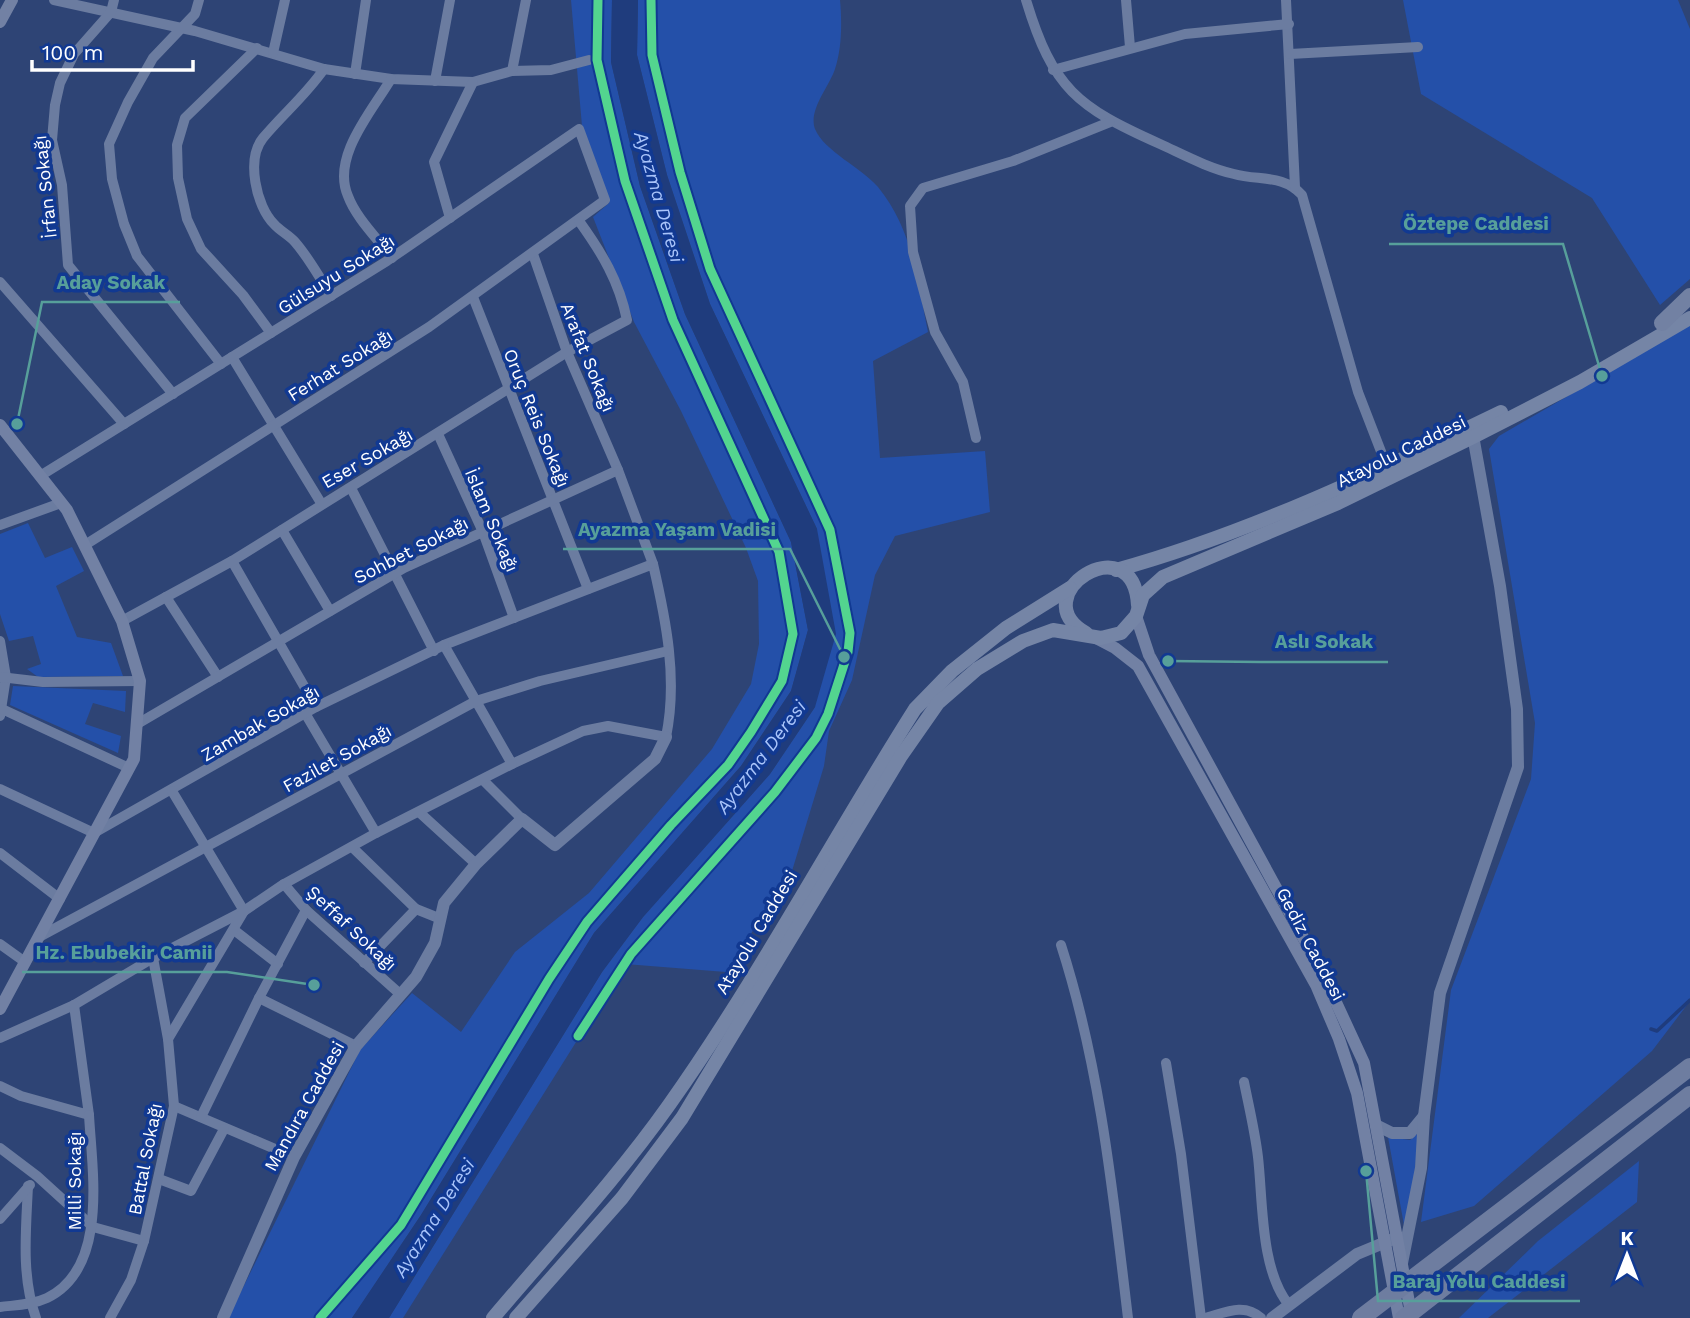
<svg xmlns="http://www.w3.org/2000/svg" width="1690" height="1318" font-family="'Work Sans',sans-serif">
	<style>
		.green { fill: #2450a9 }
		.water { fill: #1f3c7d }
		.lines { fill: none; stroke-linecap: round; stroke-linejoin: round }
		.stream { stroke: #1f3c7d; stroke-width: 3.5 }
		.minor { stroke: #6b7ca0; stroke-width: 10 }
		.tertiary { stroke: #6b7ca0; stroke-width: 12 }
		.secondary { stroke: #7281a4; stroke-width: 12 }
		.primary { stroke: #7585a6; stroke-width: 14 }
		.trunk { stroke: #7281a3; stroke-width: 16 }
		.motorway { stroke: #6e7da0; stroke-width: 18 }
		.cycleway-casing { stroke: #113992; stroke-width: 13 }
		.cycleway { stroke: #53d58f; stroke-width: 9 }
		.labels { text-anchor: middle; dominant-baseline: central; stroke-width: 7; stroke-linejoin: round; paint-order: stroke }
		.street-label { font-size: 18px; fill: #fff; stroke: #113992 }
		.water-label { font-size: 19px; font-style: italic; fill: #a9c4fa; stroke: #113992 }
		.leader { fill: none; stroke: #579f9a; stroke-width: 2.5 }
		.callout-dot { fill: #579f9a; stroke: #113992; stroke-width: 2.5 }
		.callout-label { font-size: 19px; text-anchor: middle; font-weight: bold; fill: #579f9a; stroke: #113992; stroke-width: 7; stroke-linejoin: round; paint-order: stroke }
	</style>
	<rect width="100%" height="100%" fill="#2e4475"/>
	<!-- green -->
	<g class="green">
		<polygon points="571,0 612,0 611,62 640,186 685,314 791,542 808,630 791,691 741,766 594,933 421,1215 352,1318 228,1318 360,1050 412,993 461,1032 515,952 589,893 712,749 751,684 759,644 758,581 746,548 681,411 634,322 593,217 609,203 582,126"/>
		<path d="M 638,0 L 840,0 C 842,22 842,48 835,69 C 829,87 808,110 815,129 C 824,151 862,168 878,187 C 913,230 917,279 928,332 L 873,361 L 880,458 L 985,451 L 990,512 L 895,536 L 875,575 L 852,680 L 829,731 L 824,766 L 792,871 L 726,972 L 625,964 L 403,1318 L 389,1318 L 602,972 L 643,917 L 770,774 L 815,707 L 817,529 L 710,304 L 667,175 L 637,55 Z"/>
		<polygon points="1403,0 1678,0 1690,29 1690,279 1660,305 1592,198 1421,94"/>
		<polygon points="1690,325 1690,1001 1652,1051 1474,1206 1421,1222 1451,990 1531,779 1535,723 1489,449 1499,436"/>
		<polygon points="28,523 45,558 72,547 84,571 56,586 77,637 111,643 123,676 38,677 27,669 41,664 33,636 9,641 0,614 0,534"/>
		<polygon points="13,686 126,691 125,712 93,703 85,724 121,736 118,753 10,705"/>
		<polygon points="1420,1131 1406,1236 1388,1137 1410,1140"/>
		<polygon points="1639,1161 1637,1202 1488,1318 1459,1318 1538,1241"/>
	</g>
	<!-- water -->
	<polygon class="water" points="612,0 638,0 637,55 667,175 710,304 817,529 836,634 815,707 770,774 643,917 602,972 389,1318 352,1318 421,1215 594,933 741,766 791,691 808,630 791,542 685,314 640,186 611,62"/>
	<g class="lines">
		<!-- stream -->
		<polyline class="stream" points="1651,1029 1657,1031 1690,1000"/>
		<!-- minor -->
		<g class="minor">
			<polyline points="54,0 195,31 324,69 391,79 473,82 512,71 551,70 589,60"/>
			<polyline points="114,0 111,12 74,54 60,83 55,105 52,140 62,185 68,265 173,394"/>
			<polyline points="199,0 195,14 153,58 128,102 109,144 112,179 124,224 137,256 221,364"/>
			<path d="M 1026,0 C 1053,89 1077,107 1160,144 C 1184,155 1208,168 1234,174 C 1259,181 1283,174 1302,195 L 1358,392 L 1387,467"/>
			<polyline points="1126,0 1130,47"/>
			<polyline points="1286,0 1295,187"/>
			<polyline points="257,48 185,118 177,145 178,178 187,219 201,249 243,295 271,333"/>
			<polyline points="273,53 285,0"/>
			<polyline points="1290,54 1418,47"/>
			<path d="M 324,69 C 306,95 283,114 263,138 C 246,159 256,206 274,224 C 280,231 289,235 295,242 C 309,258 320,278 331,296"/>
			<polyline points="1053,70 1185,34 1289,24"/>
			<polyline points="512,71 526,0"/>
			<polyline points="355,74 366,0"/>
			<path d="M 391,79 C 372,111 331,157 348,196 C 356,218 378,239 392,258"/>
			<polyline points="435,81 450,0"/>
			<polyline points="450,218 434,162 473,82"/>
			<polyline points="533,254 567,352 618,470"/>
			<polyline points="0,282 124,424"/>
			<polyline points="473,297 588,589"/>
			<polyline points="232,357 321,503"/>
			<polyline points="438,434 483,532 514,618"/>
			<polyline points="976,438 963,382 935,332 913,252 910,206 923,188 1013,161 1110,122"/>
			<polyline points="40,476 387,261 579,129 605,200 429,327 85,545"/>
			<polyline points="351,488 434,651"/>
			<polyline points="0,525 61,503"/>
			<polyline points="282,530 330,611"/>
			<polyline points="232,561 316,707"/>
			<path d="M 653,564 C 666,620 678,679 666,737 L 608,726 L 583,731 L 512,764 L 444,645 Z"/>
			<polyline points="166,597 218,677"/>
			<path d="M 122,621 L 232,561 L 567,352 L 627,320 C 619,281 602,253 579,221"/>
			<polyline points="0,641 6,677 0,716"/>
			<polyline points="0,677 43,682 140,681"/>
			<polyline points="2,709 129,768"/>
			<polyline points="305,713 376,833"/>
			<polyline points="139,723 404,568 618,470 653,564"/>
			<polyline points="483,780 522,819"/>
			<polyline points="0,789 94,833 316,707 444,645"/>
			<polyline points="419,812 476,864"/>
			<polyline points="352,847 416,909 441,919"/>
			<polyline points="0,853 60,899"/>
			<polyline points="284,884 306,910 400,994"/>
			<polyline points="234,930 278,964"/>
			<polyline points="39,937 476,701 540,681 668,651"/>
			<polyline points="0,944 25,962"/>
			<path d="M 1061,945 C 1100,1066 1113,1193 1128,1318"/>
			<polyline points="364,963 416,909"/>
			<polyline points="259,998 356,1046"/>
			<polyline points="0,1038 74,1005 153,958 244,911 284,884 376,833 512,764"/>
			<polyline points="168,1039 244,911 172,791"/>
			<polyline points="1166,1063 1181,1154 1201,1318"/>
			<path d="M 1244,1082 C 1249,1107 1255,1132 1258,1157 C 1263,1200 1260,1270 1289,1305"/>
			<polyline points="0,1086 21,1096 89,1115 74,1005"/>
			<polyline points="174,1106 294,1157"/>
			<polyline points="201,1117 259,998 306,910"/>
			<polyline points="0,1148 37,1176 93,1227 144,1241"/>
			<polyline points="159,1179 191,1191 224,1129"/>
			<path d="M 28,1186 C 26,1230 21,1276 36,1318"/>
			<polyline points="0,1219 30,1185"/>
			<path d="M 0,1307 C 16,1305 32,1305 47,1298 C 109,1268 92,1170 89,1115"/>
			<polyline points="110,1318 131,1280 144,1241 174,1106 168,1039 153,958"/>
			<path d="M 1205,1318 C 1224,1313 1244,1302 1261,1318"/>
		</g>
		<!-- tertiary -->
		<g class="tertiary">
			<polyline points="1376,1125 1392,1133 1410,1133 1424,1116"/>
			<polyline points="1402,1263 1421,1168 1424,1116 1440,993 1518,767 1517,709 1500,586 1472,430"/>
			<polyline points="223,1318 294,1157 356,1046 416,977 435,943 444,903 476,864 522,819 555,845 655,759 666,737"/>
			<polyline points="1272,1318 1357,1254 1398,1237"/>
		</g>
		<!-- secondary -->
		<g class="secondary">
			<polyline points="0,22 12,0"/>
			<polyline points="0,425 67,510 122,621 140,681 134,759 0,1009"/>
			<polyline points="1136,616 1149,655 1322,972 1364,1063 1412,1318"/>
			<polyline points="1094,637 1115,648 1138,666 1316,985 1339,1039 1357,1093 1399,1318"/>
		</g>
		<!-- primary -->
		<g class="primary">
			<path d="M 1116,570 C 1250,533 1377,472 1501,412"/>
			<path d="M 1086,633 C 1021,596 1133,523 1138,605"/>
			<path d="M 493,1318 C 552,1248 616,1180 669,1105 C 759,978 832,840 915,709 L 952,671 L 1006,628 L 1070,588"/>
			<polyline points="516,1318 622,1198 682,1118 901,756 938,703 977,669 1023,641 1053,630 1101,638 1121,633 1136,616 1143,595 1163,577 1338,503 1473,437 1580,382 1690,318"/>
		</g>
		<!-- trunk -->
		<polyline class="trunk" points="1662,323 1690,296"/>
		<!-- motorway -->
		<g class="motorway">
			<polyline points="1361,1318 1690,1067"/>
			<polyline points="1404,1318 1690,1095"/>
		</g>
		<!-- cycleway casing -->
		<g class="cycleway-casing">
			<g id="cycleway">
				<polyline points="578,1036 631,954 775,792 816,738 828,714 848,652 850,633 830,530 710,269 680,172 652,55 651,0"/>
				<polyline points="320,1318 401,1225 549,979 587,922 671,825 728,765 751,732 782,681 793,634 779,552 673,320 625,181 597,60 598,0"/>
			</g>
		</g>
		<!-- cycleway -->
		<use href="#cycleway" class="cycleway"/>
	</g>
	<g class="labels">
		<!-- street labels -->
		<g class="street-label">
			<text transform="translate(45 187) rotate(-96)">İrfan Sokağı</text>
			<text transform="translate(336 274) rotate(-32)">Gülsuyu Sokağı</text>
			<text transform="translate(588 357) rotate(68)">Arafat Sokağı</text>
			<text transform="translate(340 365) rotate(-32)">Ferhat Sokağı</text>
			<text transform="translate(537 418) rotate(68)">Oruç Reis Sokağı</text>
			<text transform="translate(1401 451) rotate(-26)">Atayolu Caddesi</text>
			<text transform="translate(367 458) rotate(-30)">Eser Sokağı</text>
			<text transform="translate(492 520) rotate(67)">İslam Sokağı</text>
			<text transform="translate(411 550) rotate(-27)">Sohbet Sokağı</text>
			<text transform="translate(260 723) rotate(-30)">Zambak Sokağı</text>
			<text transform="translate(337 758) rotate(-29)">Fazilet Sokağı</text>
			<text transform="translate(352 928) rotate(43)">Şeffaf Sokağı</text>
			<text transform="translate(756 932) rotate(-59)">Atayolu Caddesi</text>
			<text transform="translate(1311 944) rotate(62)">Gediz Caddesi</text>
			<text transform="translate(304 1106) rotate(-61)">Mandıra Caddesi</text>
			<text transform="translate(145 1159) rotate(-79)">Battal Sokağı</text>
			<text transform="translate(74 1181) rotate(-90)">Milli Sokağı</text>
		</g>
		<!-- water labels -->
		<g class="water-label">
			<text transform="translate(659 197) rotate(74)">Ayazma Deresi</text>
			<text transform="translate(761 757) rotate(-53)">Ayazma Deresi</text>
			<text transform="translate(434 1218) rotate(-58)">Ayazma Deresi</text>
		</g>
	</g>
	<!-- callouts -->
	<path class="leader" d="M1602 376L1563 244H1389M17 424L42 302H180M844 657L790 549H563M1168 661L1261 662H1388M314 985L227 972H22M1366 1171L1378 1301H1580"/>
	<g class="callout-dot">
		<circle cx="1602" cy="376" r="7"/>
		<circle cx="17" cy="424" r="7"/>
		<circle cx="844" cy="657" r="7"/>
		<circle cx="1168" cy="661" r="7"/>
		<circle cx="314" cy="985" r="7"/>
		<circle cx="1366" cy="1171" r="7"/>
	</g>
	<g class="callout-label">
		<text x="1476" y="230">Öztepe Caddesi</text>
		<text x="111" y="289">Aday Sokak</text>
		<text x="677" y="536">Ayazma Yaşam Vadisi</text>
		<text x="1324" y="648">Aslı Sokak</text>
		<text x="124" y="959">Hz. Ebubekir Camii</text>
		<text x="1479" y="1288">Baraj Yolu Caddesi</text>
	</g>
	<!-- north arrow -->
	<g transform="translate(1627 1255)" stroke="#113992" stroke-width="5" paint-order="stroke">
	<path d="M0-5L12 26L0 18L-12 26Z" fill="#ffffff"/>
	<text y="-10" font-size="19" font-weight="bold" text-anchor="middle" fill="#ffffff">K</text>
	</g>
	<!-- scale -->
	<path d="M32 60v10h161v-10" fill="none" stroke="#ffffff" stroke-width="3.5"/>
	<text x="42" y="60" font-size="21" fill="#ffffff" stroke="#113992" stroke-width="5" paint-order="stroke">100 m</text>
</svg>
